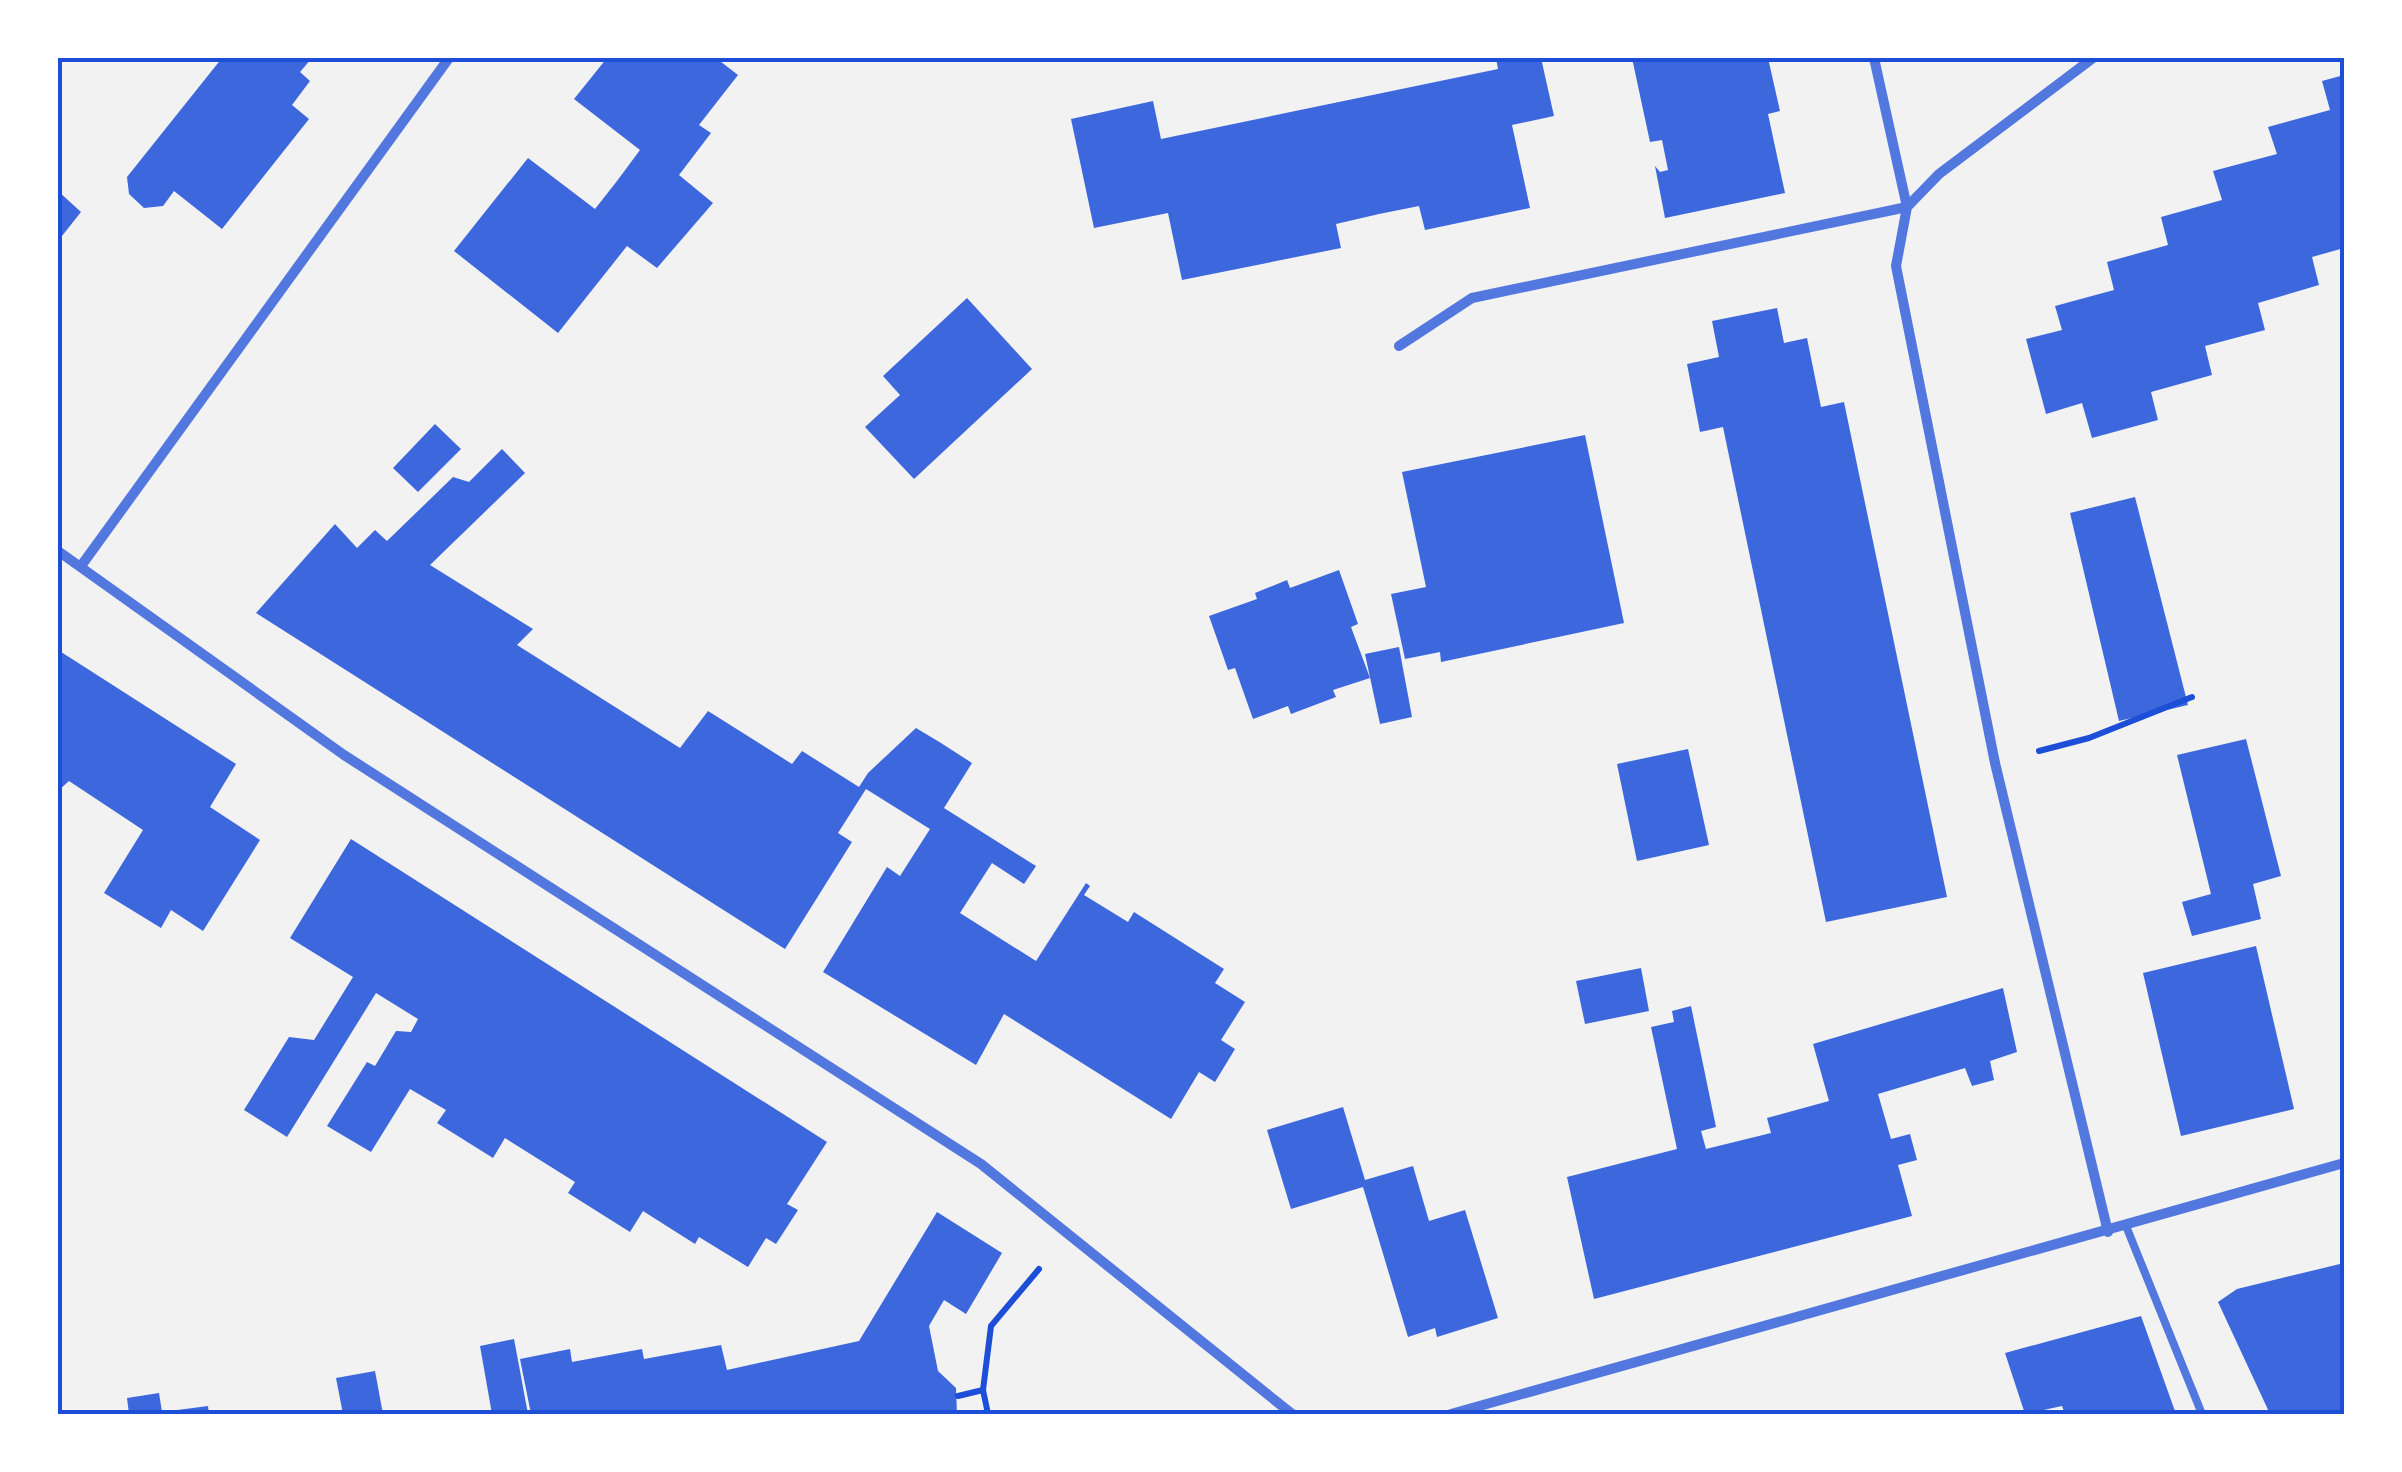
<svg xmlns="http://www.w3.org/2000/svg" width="2402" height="1472" font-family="'Titillium Web',sans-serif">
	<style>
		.building { fill: #3d67dc }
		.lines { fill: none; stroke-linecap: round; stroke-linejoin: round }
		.path { stroke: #1d4ed8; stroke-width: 6 }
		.service { stroke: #5277de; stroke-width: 8 }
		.minor { stroke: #5277de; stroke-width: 10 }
		.neatline { fill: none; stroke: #1d4ed8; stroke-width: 4 }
	</style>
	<rect width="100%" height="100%" fill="#f2f2f2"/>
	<!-- building -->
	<g class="building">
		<polygon points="222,58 312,58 300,72 310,81 292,105 309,119 222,229 174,191 163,206 144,208 129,194 127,177"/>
		<polygon points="607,58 716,58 738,75 699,125 711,133 679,175 713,203 657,268 627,246 558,333 454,251 528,158 595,209 617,181 640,150 574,99"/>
		<polygon points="1496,58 1541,58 1554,116 1512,125 1530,208 1425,230 1419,206 1379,214 1336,224 1341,248 1182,280 1168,213 1094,228 1071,119 1153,101 1161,139 1498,69"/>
		<polygon points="1632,58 1768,58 1780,111 1768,114 1785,193 1665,218 1655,166 1660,172 1668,170 1662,140 1650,142"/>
		<polygon points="2344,75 2344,248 2312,257 2319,285 2258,303 2265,330 2205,346 2212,375 2151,392 2158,420 2092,438 2082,403 2046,414 2026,339 2062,330 2055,306 2114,290 2107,262 2168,245 2161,217 2222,200 2213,171 2277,154 2268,127 2330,110 2322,81"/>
		<polygon points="58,191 81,212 58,241"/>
		<polygon points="967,298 1032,369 914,479 865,427 900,395 883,376"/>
		<polygon points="1777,308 1784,343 1807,338 1821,407 1844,402 1947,897 1826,922 1723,427 1700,432 1687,364 1719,357 1712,321"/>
		<polygon points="435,424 461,449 418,492 393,468"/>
		<polygon points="1585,435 1624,623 1441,662 1440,652 1405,659 1391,594 1426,587 1402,472"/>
		<polygon points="502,449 525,473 430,565 533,629 517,645 680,748 708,711 792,764 802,751 859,787 868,773 916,728 941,743 972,763 944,808 1036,866 1024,884 992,863 960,913 1036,961 1086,883 1090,886 1084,895 1128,922 1134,912 1224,969 1215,983 1245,1002 1221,1040 1235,1049 1215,1082 1199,1072 1171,1119 1004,1014 976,1065 823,972 887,867 900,876 930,829 866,789 838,833 852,842 785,949 256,613 335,524 357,548 375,530 387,541 453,477 469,482"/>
		<polygon points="2135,497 2188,705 2119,721 2070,513"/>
		<polygon points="1339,570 1358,624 1351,627 1370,678 1333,690 1336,697 1291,714 1288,706 1253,719 1235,668 1228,670 1209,616 1257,599 1255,593 1287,580 1290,588"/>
		<polygon points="1399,647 1412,717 1380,724 1365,654"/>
		<polygon points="58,650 236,764 210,807 260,840 203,931 171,910 161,928 104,893 143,830 69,781 58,791"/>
		<polygon points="2246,739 2281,876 2253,884 2261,919 2192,936 2182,902 2211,894 2177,755"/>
		<polygon points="1688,749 1709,845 1637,861 1617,764"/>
		<polygon points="351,839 827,1142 787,1204 798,1210 776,1244 766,1238 748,1267 699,1237 695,1244 643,1211 630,1232 568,1193 575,1182 505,1138 493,1158 437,1123 446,1110 410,1089 371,1152 327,1126 367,1062 375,1066 396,1031 411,1032 418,1019 376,993 287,1137 244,1110 289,1037 314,1040 353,977 290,938"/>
		<polygon points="2256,946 2294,1109 2181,1136 2143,973"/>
		<polygon points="1641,968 1649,1011 1585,1024 1576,981"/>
		<polygon points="2003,988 2017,1052 1990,1061 1994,1080 1972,1086 1965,1068 1878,1094 1891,1139 1910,1134 1917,1160 1898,1165 1912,1216 1594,1299 1567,1177 1677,1149 1651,1027 1674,1022 1672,1011 1691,1006 1716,1127 1701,1131 1706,1149 1771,1133 1767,1118 1829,1101 1813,1044"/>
		<polygon points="1343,1107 1365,1180 1413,1166 1429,1221 1465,1210 1498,1318 1437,1337 1435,1328 1408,1337 1363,1187 1291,1209 1267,1130"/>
		<polygon points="937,1212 1002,1253 966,1314 944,1300 929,1326 938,1371 956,1388 957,1414 531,1414 520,1359 570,1349 572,1362 642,1349 644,1359 721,1345 727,1370 859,1341"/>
		<polygon points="2344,1263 2344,1414 2270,1414 2218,1302 2237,1289"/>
		<polygon points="2141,1316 2176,1414 2065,1414 2062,1406 2025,1414 2005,1353"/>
		<polygon points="514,1339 528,1414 492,1414 480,1346"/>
		<polygon points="375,1371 383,1414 343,1414 336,1378"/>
		<polygon points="159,1393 162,1412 208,1406 209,1414 129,1414 127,1398"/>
	</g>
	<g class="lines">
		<!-- path -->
		<g class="path">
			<polyline points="2039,751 2089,738 2192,697"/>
			<polyline points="958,1396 983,1390"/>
			<polyline points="988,1414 983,1390 991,1326 1039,1269"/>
		</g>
		<!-- service -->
		<polyline class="service" points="2126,1226 2202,1414"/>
		<!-- minor -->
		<g class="minor">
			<polyline points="2093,58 1939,174 1907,207 1896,266 1995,763 2108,1232"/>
			<polyline points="1399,346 1472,298 1907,207 1874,58"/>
			<polyline points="58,551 344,755 981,1164 1292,1414"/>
			<polyline points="81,566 449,58"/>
			<polyline points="1451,1414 2344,1163"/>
		</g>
	</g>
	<!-- border -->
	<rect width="2402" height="1472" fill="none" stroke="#ffffff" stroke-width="120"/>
	<rect x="60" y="60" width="2282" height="1352" class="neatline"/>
</svg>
